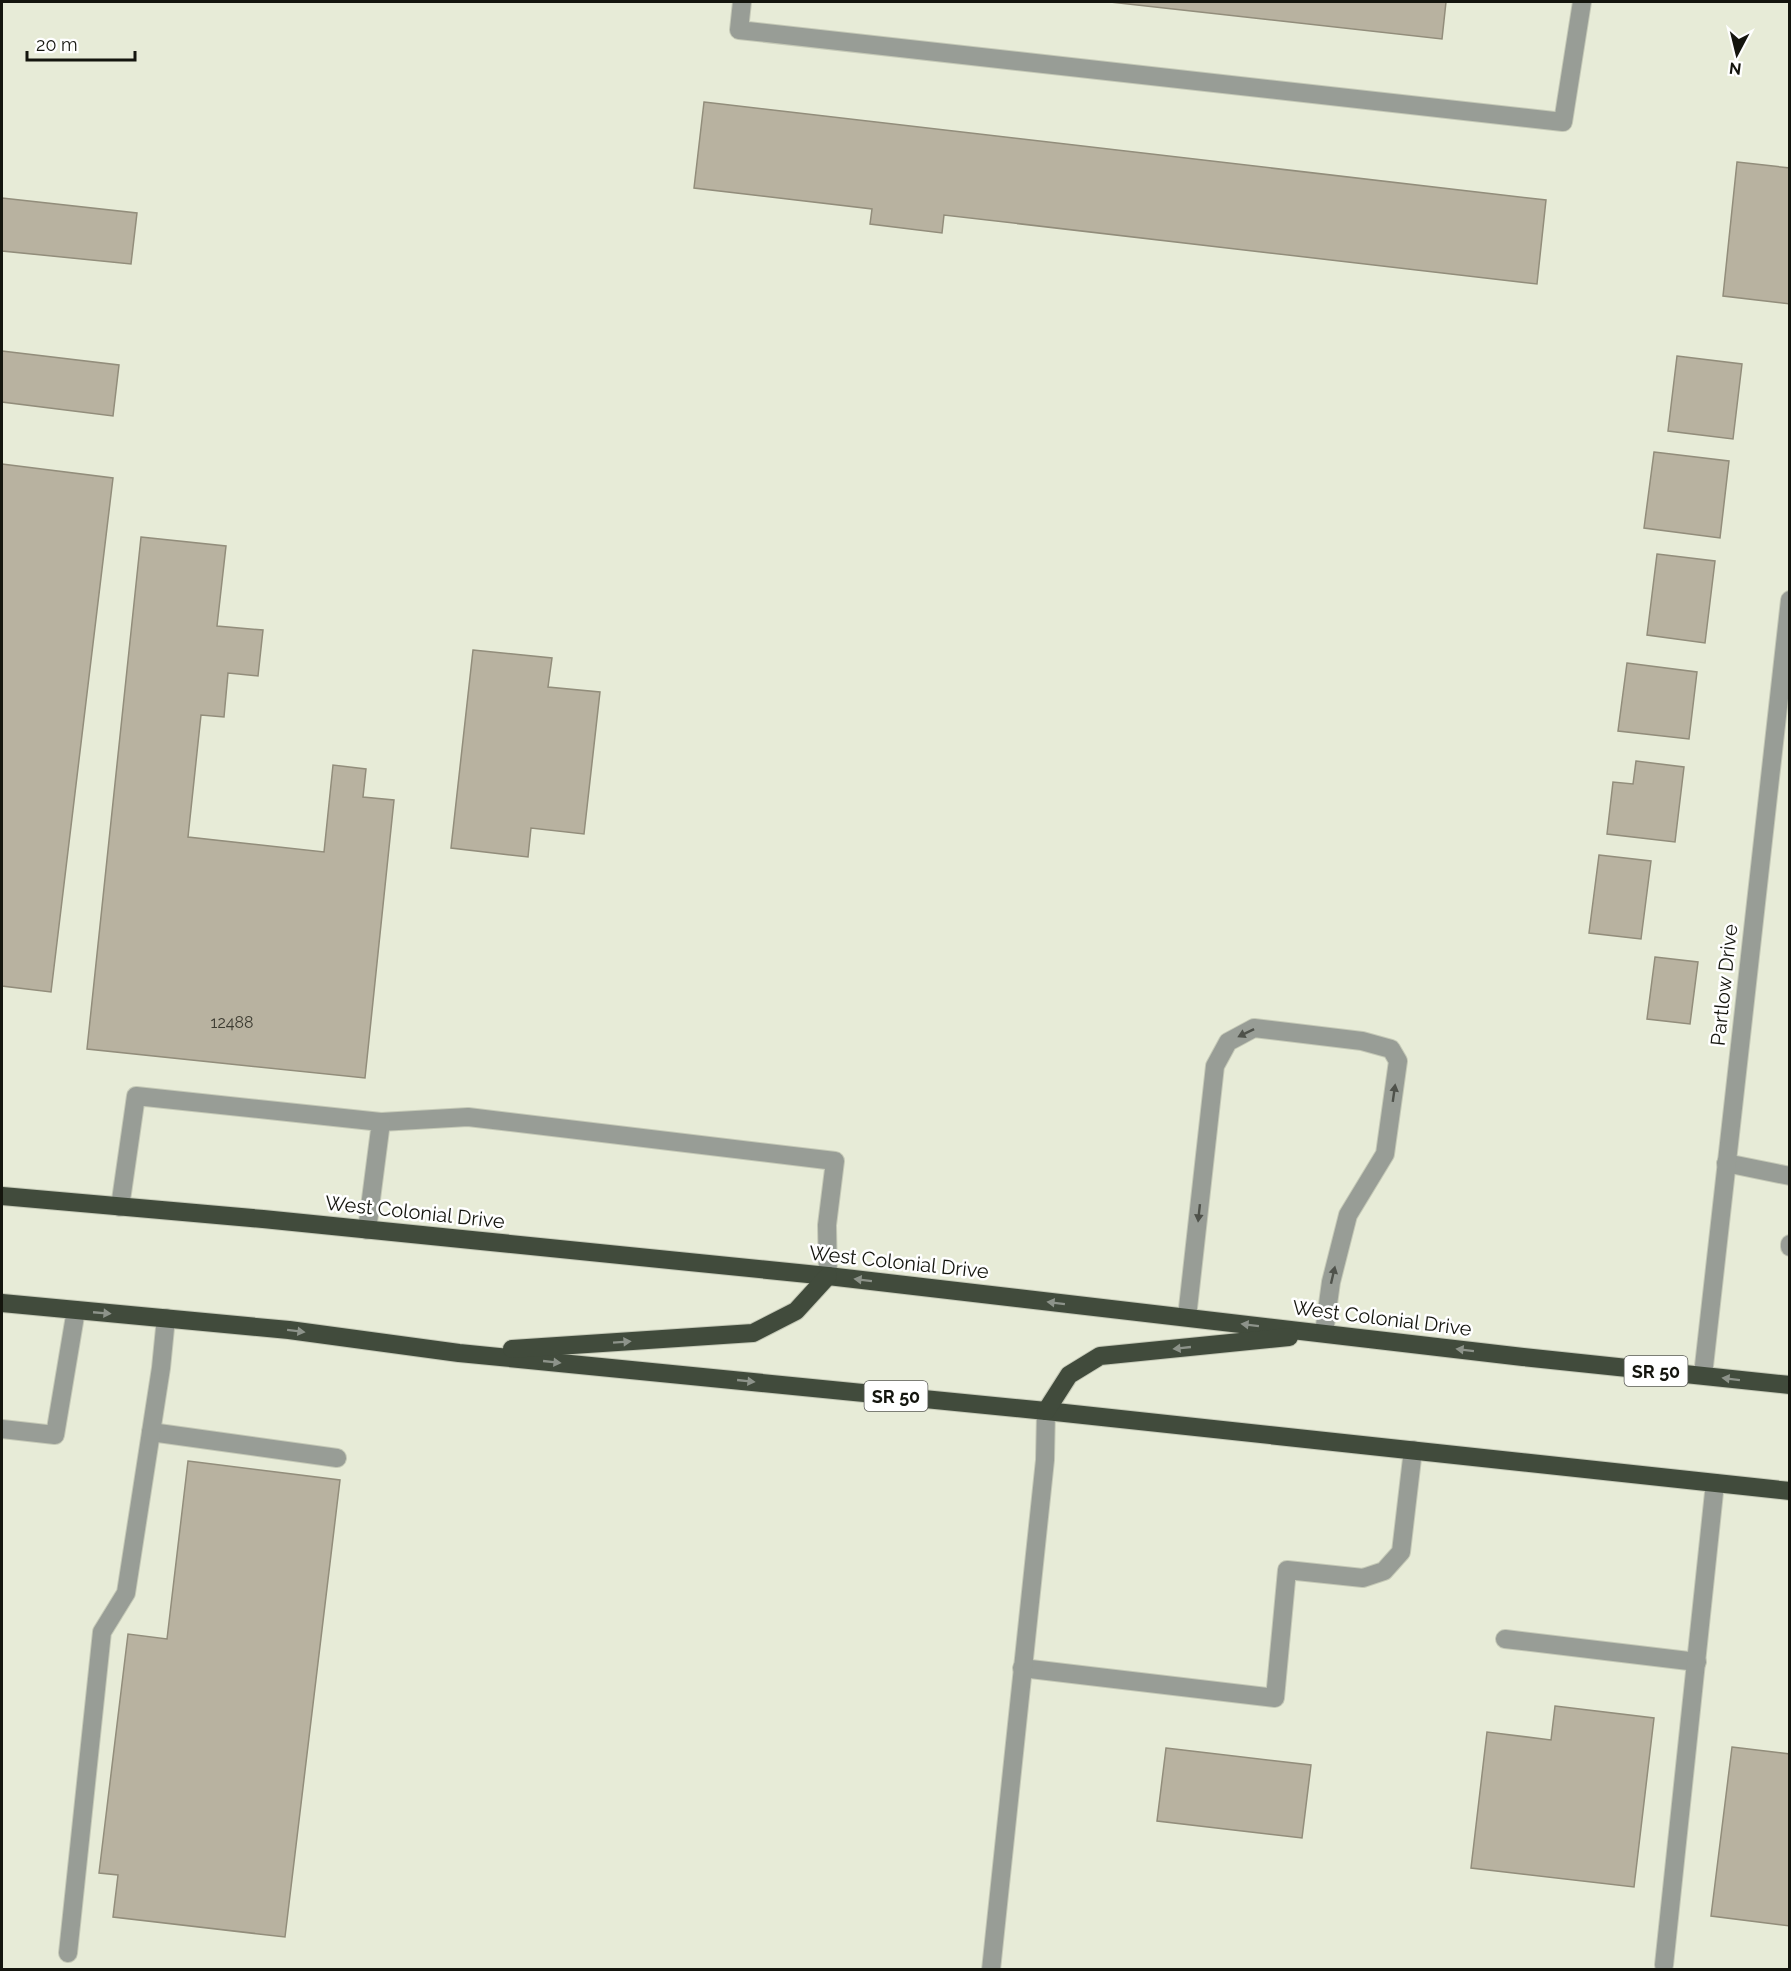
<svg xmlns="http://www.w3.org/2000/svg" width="1791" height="1971" font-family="Raleway,sans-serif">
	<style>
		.building { fill: #b8b2a0; stroke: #928d7b; stroke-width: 1.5 }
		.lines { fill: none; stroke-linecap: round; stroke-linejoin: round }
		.minor-casing { stroke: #c5c9b7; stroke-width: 20 }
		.highway-casing { stroke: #c5c9b7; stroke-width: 20 }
		.minor { stroke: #989d96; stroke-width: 18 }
		.highway { stroke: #414b3c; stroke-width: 18 }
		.oneway { fill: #4f524b }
		.oneway2 { fill: #8d938a }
		.labels { text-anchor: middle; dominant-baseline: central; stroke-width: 5; stroke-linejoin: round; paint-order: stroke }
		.number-label { font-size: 16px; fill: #3d3c32 }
		.shield { fill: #fff; stroke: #5a5b56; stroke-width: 1.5 }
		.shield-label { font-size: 18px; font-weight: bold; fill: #14150e }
		.street-label { font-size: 20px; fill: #14150e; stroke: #fff }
	</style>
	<rect width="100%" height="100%" fill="#e7ebd7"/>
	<!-- building -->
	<g class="building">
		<polygon points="1110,2 1446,2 1442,39"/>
		<polygon points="704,102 1546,200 1537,284 944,215 942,233 870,224 872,209 694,188"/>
		<polygon points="1737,162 1790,168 1790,304 1723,296"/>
		<polygon points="2,198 137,213 131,264 2,251"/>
		<polygon points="2,351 119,365 113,416 2,402"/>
		<polygon points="1677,356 1742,364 1733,439 1668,431"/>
		<polygon points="1654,452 1729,461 1720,538 1644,528"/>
		<polygon points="2,464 113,478 51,992 2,986"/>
		<polygon points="141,537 226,546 217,626 263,630 258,676 228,673 224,717 201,715 188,837 324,852 333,765 366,769 363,797 394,800 365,1078 87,1049"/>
		<polygon points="1657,554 1715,561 1705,643 1647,635"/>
		<polygon points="473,650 552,658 548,687 600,692 584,834 531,828 528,857 451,848"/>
		<polygon points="1627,663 1697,672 1689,739 1618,731"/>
		<polygon points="1636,761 1684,767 1675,842 1607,834 1613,782 1633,784"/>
		<polygon points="1599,855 1651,861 1641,939 1589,933"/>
		<polygon points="1655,957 1698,962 1690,1024 1647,1019"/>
		<polygon points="188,1461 340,1480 285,1937 113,1917 118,1875 99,1873 128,1634 167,1639"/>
		<polygon points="1555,1706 1654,1718 1634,1887 1471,1868 1487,1732 1551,1740"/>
		<polygon points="1732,1747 1790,1754 1790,1926 1711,1916"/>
		<polygon points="1166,1748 1311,1765 1302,1838 1157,1821"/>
	</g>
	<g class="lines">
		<!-- minor casing -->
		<g class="minor-casing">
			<g id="minor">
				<polyline points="742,2 739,30 1563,122 1582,2"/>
				<polyline points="381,1122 468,1117 835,1161 827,1225 828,1276"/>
				<polyline points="1726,1163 1790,1176"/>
				<polyline points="120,1207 136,1096 381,1122 367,1230"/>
				<polyline points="1790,1244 1790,1247"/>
				<polyline points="1187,1317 1215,1066 1228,1042 1254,1028 1362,1041 1391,1049 1398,1061 1385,1154 1348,1215 1331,1282 1324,1333"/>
				<polyline points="1703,1375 1790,600"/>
				<polyline points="2,1429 55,1435 76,1310"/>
				<polyline points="151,1432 337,1458"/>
				<polyline points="1505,1639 1697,1662"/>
				<polyline points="1022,1668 1275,1698 1287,1570 1363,1578 1384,1571 1401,1552 1413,1450"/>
				<polyline points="68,1953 102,1632 126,1593 161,1368 166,1318"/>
				<polyline points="1664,1965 1715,1483"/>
				<polyline points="991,1970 1045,1460 1046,1411"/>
			</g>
		</g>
		<!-- highway casing -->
		<g class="highway-casing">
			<g id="highway">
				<polyline points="2,1196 263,1219 828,1276 1523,1357 1790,1385"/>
				<polyline points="2,1303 289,1330 459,1353 1046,1411 1790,1491"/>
				<polyline points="512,1349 753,1333 796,1311 828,1276"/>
				<polyline points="1046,1411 1069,1375 1100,1356 1289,1337"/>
			</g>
		</g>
		<!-- minor -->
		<use href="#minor" class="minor"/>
		<!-- highway -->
		<use href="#highway" class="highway"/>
	</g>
	<!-- one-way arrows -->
	<defs><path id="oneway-solid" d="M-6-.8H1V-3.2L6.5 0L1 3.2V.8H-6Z" transform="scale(1.5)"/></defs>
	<g class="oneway">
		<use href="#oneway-solid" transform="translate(1246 1033) rotate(154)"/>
		<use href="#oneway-solid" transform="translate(1394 1093) rotate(-82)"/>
		<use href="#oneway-solid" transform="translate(1199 1213) rotate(96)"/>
		<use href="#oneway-solid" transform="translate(1333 1275) rotate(-77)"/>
	</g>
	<g class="oneway2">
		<use href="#oneway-solid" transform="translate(863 1280) rotate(-173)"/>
		<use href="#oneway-solid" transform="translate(1056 1303) rotate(-173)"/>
		<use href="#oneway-solid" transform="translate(102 1313) rotate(5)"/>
		<use href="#oneway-solid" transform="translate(1250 1325) rotate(-173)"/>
		<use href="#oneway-solid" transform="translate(296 1331) rotate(7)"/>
		<use href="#oneway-solid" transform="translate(622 1342) rotate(-4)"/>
		<use href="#oneway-solid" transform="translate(1182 1348) rotate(174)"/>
		<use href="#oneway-solid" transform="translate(1465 1350) rotate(-173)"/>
		<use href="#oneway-solid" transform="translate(552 1362) rotate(6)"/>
		<use href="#oneway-solid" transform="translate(1731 1379) rotate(-173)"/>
		<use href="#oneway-solid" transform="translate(746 1381) rotate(6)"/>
	</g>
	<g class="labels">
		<!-- number labels -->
		<g class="number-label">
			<text x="232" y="1022">12488</text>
		</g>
		<!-- shield labels -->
		<g class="shield">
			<rect x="1624.5" y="1356" width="63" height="30" rx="4.5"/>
			<rect x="864.5" y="1381" width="63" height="30" rx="4.5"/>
		</g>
		<g class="shield-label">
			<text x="1656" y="1371">SR 50</text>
			<text x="896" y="1396">SR 50</text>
		</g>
		<!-- street labels -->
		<g class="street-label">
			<text transform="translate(1724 985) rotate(-84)">Partlow Drive</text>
			<text transform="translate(415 1212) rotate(6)">West Colonial Drive</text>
			<text transform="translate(899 1262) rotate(6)">West Colonial Drive</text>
			<text transform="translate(1382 1318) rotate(7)">West Colonial Drive</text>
		</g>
	</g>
	<!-- border -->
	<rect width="1791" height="1971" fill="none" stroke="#14150e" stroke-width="6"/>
	<!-- north arrow -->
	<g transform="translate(1737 54) rotate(187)" stroke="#ffffff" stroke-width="4.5" paint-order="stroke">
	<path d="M0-4.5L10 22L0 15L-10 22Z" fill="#14150e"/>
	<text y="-9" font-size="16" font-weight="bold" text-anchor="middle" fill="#14150e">N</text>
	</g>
	<!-- scale -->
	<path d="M27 51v9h108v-9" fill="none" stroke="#14150e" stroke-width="3"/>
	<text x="36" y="51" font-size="18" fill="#14150e" stroke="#ffffff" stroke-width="4.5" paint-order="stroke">20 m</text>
</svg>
